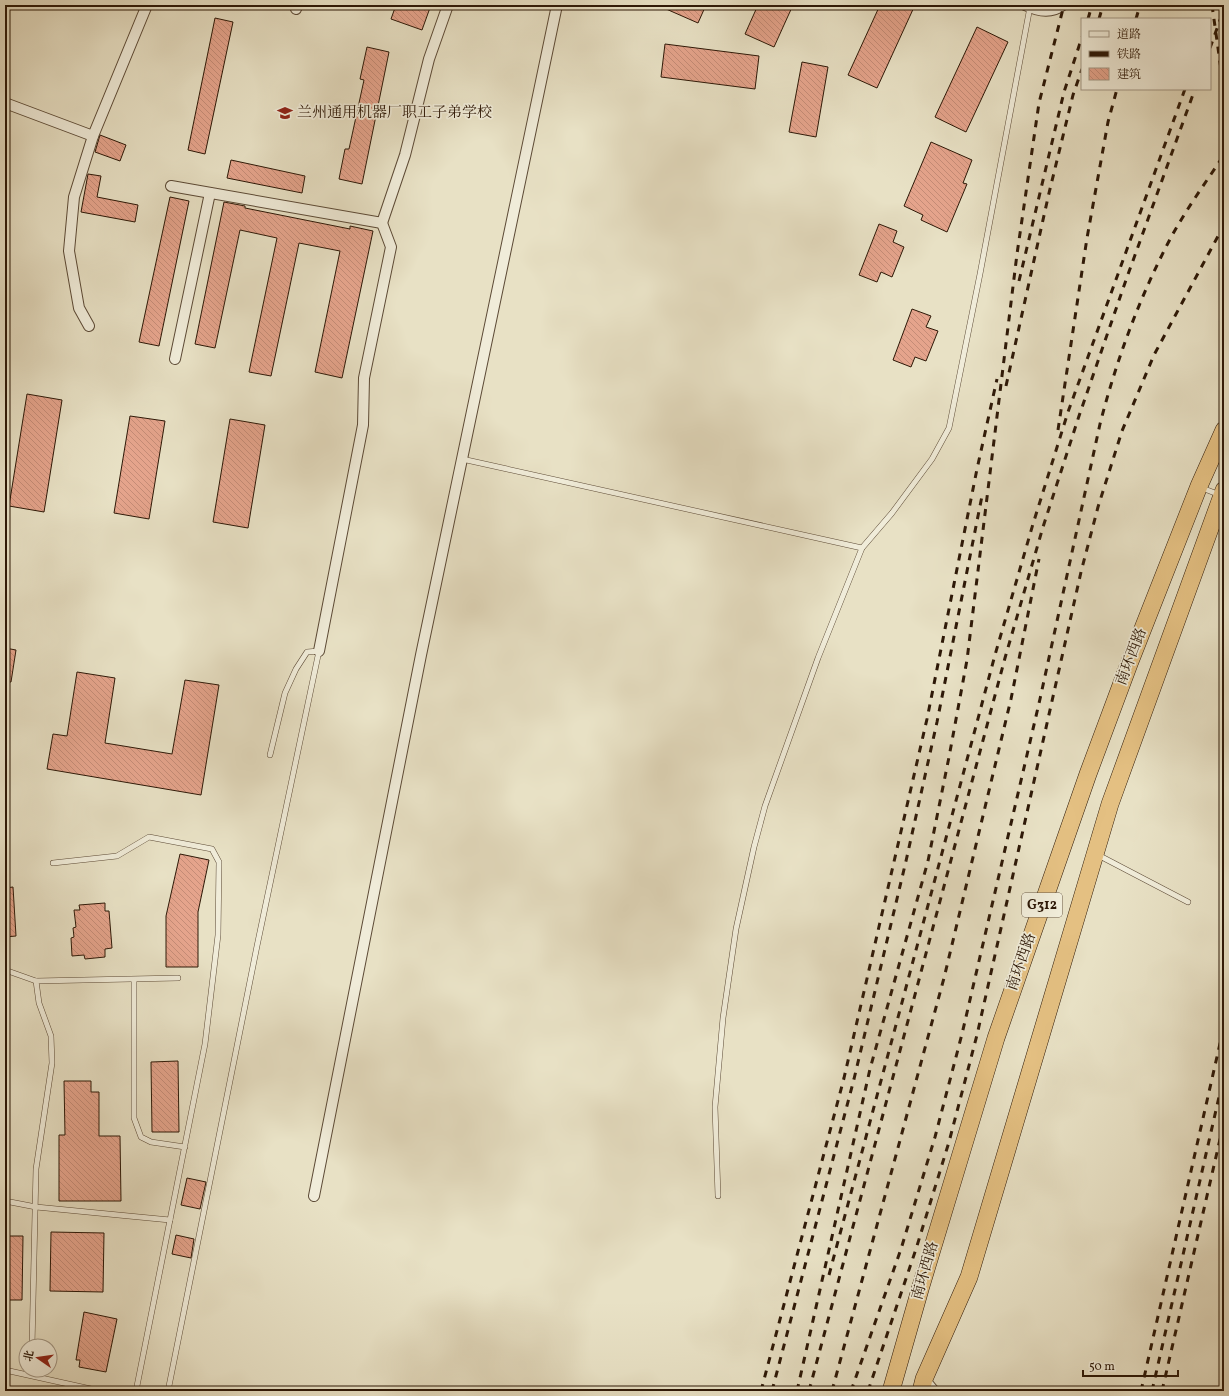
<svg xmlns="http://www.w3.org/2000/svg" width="1229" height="1396" font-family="Vollkorn,'Noto Serif SC',serif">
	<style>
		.building { fill: url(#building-back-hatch); stroke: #2d1807 }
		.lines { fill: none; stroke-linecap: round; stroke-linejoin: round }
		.service-casing { stroke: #5c4a36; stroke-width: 6 }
		.minor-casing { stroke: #5c4a36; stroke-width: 12 }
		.trunk-casing { stroke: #2d1807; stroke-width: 18 }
		.service { stroke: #f0ecd9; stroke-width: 5 }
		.minor { stroke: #f0ecd9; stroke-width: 10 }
		.trunk { stroke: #e4c082; stroke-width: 17 }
		.rail { stroke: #2d1807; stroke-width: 3; stroke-dasharray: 7 7; stroke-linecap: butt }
		.labels { text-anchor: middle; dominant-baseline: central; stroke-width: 3.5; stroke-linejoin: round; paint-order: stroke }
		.shield { fill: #f0ecd9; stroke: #685846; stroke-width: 1 }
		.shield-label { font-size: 14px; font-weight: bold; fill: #2d1807 }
		.poi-label { font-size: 15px; fill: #2d1807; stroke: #f0ecd9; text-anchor: start }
		.street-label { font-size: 15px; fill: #2d1807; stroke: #f0ecd9 }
	</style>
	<defs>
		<pattern id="building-back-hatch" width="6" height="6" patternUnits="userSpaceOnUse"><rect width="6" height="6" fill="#e5a48c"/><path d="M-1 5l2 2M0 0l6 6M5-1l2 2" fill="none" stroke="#c58c77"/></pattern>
	</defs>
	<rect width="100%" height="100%" fill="#e8e1c5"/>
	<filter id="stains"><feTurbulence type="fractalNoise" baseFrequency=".005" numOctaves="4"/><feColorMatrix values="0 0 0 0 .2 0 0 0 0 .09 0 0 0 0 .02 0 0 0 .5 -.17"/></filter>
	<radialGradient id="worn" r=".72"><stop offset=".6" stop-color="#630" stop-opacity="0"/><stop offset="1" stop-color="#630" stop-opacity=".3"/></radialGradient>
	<!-- building -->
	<g class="building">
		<polygon points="396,5 431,5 422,30 391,19"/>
		<polygon points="657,5 706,5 698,23"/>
		<polygon points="758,5 793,5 774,47 745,34"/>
		<polygon points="880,5 915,5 877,88 848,75"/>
		<polygon points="215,18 233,22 205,154 188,150"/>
		<polygon points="977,27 1008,42 966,132 935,117"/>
		<polygon points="665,44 759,56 755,89 661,77"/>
		<polygon points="367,47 389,52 362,184 339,179 345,149 349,149 364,80 360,79"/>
		<polygon points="802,62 828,67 816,137 789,132"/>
		<polygon points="100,135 126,145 120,161 95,152"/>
		<polygon points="931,142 972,160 963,183 967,184 947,232 921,220 923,215 904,206"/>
		<polygon points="231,160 305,176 302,193 227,178"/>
		<polygon points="88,174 101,176 97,197 138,205 135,222 81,212"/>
		<polygon points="170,197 189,201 159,346 139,342"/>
		<polygon points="224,202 245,206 245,208 350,229 350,226 373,231 342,378 315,372 340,251 299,243 271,376 249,372 277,238 240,230 215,348 195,344"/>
		<polygon points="879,224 897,231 893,242 904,247 892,277 881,272 877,282 859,275"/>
		<polygon points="912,309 931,316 926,327 938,331 926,361 915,357 911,367 893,360"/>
		<polygon points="27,394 62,400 44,512 9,506"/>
		<polygon points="130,416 165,421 149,519 114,513"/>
		<polygon points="230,419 265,425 248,528 213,522"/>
		<polygon points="5,648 16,650 11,682 5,682"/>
		<polygon points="77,672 115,678 105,743 172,754 185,680 219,685 201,795 47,769 53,734 67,736"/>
		<polygon points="180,854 209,860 198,912 198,967 166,967 166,916"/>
		<polygon points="13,887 16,936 5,937 5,888"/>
		<polygon points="105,903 105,911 109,911 112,948 105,949 105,957 85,959 84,955 72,956 71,938 74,937 73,928 76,927 74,910 80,910 79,905"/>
		<polygon points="178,1061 179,1132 152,1132 151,1062"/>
		<polygon points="64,1081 91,1081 91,1092 99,1092 99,1136 120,1136 121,1201 59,1201 59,1135 65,1135"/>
		<polygon points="187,1178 206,1182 200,1209 181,1205"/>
		<polygon points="51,1232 104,1233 103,1292 50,1291"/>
		<polygon points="176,1235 194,1239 191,1258 172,1254"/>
		<polygon points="5,1236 23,1236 22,1300 5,1300"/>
		<polygon points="84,1312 117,1319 106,1372 79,1367 80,1360 76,1360"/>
	</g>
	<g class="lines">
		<!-- service casing -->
		<g class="service-casing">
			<g id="service">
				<polyline points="462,459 862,548"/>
				<polyline points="1202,488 1220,495"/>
				<polyline points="1098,855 1188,902"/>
				<polyline points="53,863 117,856 149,837 212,849 219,862 218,935 205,1044 136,1391"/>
				<polyline points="5,970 36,981 178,978"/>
				<polyline points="134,980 134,1118 141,1137 151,1142 185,1147"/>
				<polyline points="718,1196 715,1107 723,1018 736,929 754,847 765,806 818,658 862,548 892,513 932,459 949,428 980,274 1030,7"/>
				<polyline points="5,1201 36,1207 170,1220"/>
				<polyline points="32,1346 36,1169 52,1063 51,1036 39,1003 36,981"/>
				<polyline points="5,1370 100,1391"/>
				<polyline points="168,1391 257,946 319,651 307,652 296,669 285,693 270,755"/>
			</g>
		</g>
		<!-- minor casing -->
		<g class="minor-casing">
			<g id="minor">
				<path d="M 1025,5 C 1037,11 1051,14 1063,5"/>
				<polyline points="296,9 297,5"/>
				<polyline points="5,103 93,136 147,5"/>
				<polyline points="171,186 382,223 405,155 429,59 448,5"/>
				<polyline points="89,326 79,308 69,251 74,197 93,136"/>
				<polyline points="175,359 210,193"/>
				<polyline points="319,651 363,425 364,378 391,247 382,223"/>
				<polyline points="314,1196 421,655 557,5"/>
				<polyline points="924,1379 934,1391"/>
			</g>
		</g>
		<!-- trunk casing -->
		<g class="trunk-casing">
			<g id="trunk">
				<polyline points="891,1391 921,1286 996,1038 1088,774 1129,664 1199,486 1224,430"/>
				<polyline points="921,1391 924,1379 969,1277 1110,804 1224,490"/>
			</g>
		</g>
		<!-- service -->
		<use href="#service" class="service"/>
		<!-- minor -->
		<use href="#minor" class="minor"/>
		<!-- trunk -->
		<use href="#trunk" class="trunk"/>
		<!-- rail -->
		<g class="rail">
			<polyline points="1212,5 1224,91"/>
			<polyline points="1088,19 1092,5"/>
			<polyline points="1099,19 1103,5"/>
			<polyline points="1136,19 1140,5"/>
			<polyline points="1210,48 1224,9"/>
			<polyline points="1019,281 1064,92 1082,37"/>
			<polyline points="1006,386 1049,193 1073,95 1082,69"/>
			<polyline points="1058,430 1087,238 1108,122 1117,89"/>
			<polyline points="829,1275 995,655 1033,524 1068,412 1185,89"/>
			<polyline points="761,1391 844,1078 927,719 977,469 997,379"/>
			<polyline points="772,1391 854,1079 906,861 937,722 982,496"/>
			<polyline points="797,1391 870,1069 928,861 949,757 967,660 1017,254 1039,103 1064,5"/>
			<polyline points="809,1391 1005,658 1043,527 1079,416 1126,280 1195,89"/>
			<polyline points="832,1391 944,978 1011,699 1039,559"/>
			<path d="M 851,1391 L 901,1249 L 935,1137 L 962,1034 L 1040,699 L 1100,424 C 1116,362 1137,304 1166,247 C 1182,215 1204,185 1224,155"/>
			<polyline points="868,1391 916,1249 949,1142 977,1035 1081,572 1098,507 1122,431 1154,355 1224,225"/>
			<polyline points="1141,1391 1224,1026"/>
			<polyline points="1152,1391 1224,1075"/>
			<polyline points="1162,1391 1224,1122"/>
		</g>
	</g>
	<!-- icons -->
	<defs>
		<g id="school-bare" transform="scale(1.2)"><path d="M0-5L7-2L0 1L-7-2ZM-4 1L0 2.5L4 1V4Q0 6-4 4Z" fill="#8f2418" stroke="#f0ecd9" stroke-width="2.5" paint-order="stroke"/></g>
	</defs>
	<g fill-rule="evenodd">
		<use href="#school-bare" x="285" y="113"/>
	</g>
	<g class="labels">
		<!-- shield labels -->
		<rect class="shield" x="1022" y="893" width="40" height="24" rx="3"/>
		<g class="shield-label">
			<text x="1042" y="905">G312</text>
		</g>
		<!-- poi labels -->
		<g class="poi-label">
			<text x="297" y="113">兰州通用机器厂职工子弟学校</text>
		</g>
		<!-- street labels -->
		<g class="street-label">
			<text transform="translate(1132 657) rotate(-69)">南环西路</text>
			<text transform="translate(1022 962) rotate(-71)">南环西路</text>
			<text transform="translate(926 1271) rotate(-74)">南环西路</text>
		</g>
	</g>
	<!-- margin -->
	<rect width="1229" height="1396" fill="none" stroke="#e8e1c5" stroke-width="20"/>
	<rect x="6" y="6" width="1217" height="1384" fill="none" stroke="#2d1807" stroke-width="2"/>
	<rect x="10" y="10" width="1209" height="1376" fill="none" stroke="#2d1807"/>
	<!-- legend -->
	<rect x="1081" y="18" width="130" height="72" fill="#f0ecd9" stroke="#a29785"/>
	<rect x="1089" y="31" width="20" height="6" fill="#f0ecd9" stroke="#a29785"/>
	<text x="1117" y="38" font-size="12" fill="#2d1807">道路</text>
	<rect x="1089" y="51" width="20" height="6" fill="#2d1807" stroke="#a29785"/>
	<text x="1117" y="58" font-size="12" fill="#2d1807">铁路</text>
	<rect x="1089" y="68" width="20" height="12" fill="url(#building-back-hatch)" stroke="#a29785"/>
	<text x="1117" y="78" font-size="12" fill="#2d1807">建筑</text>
	<!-- north arrow -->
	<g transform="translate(38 1358) rotate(283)"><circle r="19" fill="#f0ecd9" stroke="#a29785"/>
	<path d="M0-3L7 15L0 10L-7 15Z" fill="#8f2418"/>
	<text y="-6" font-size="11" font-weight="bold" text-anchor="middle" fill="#2d1807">北</text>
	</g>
	<!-- scale -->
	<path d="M1083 1370v6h95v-6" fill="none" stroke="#2d1807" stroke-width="2"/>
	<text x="1089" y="1370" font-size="12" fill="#2d1807" stroke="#f0ecd9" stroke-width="3" paint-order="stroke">50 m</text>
	<rect width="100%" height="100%" filter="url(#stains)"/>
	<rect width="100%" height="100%" fill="url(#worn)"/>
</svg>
